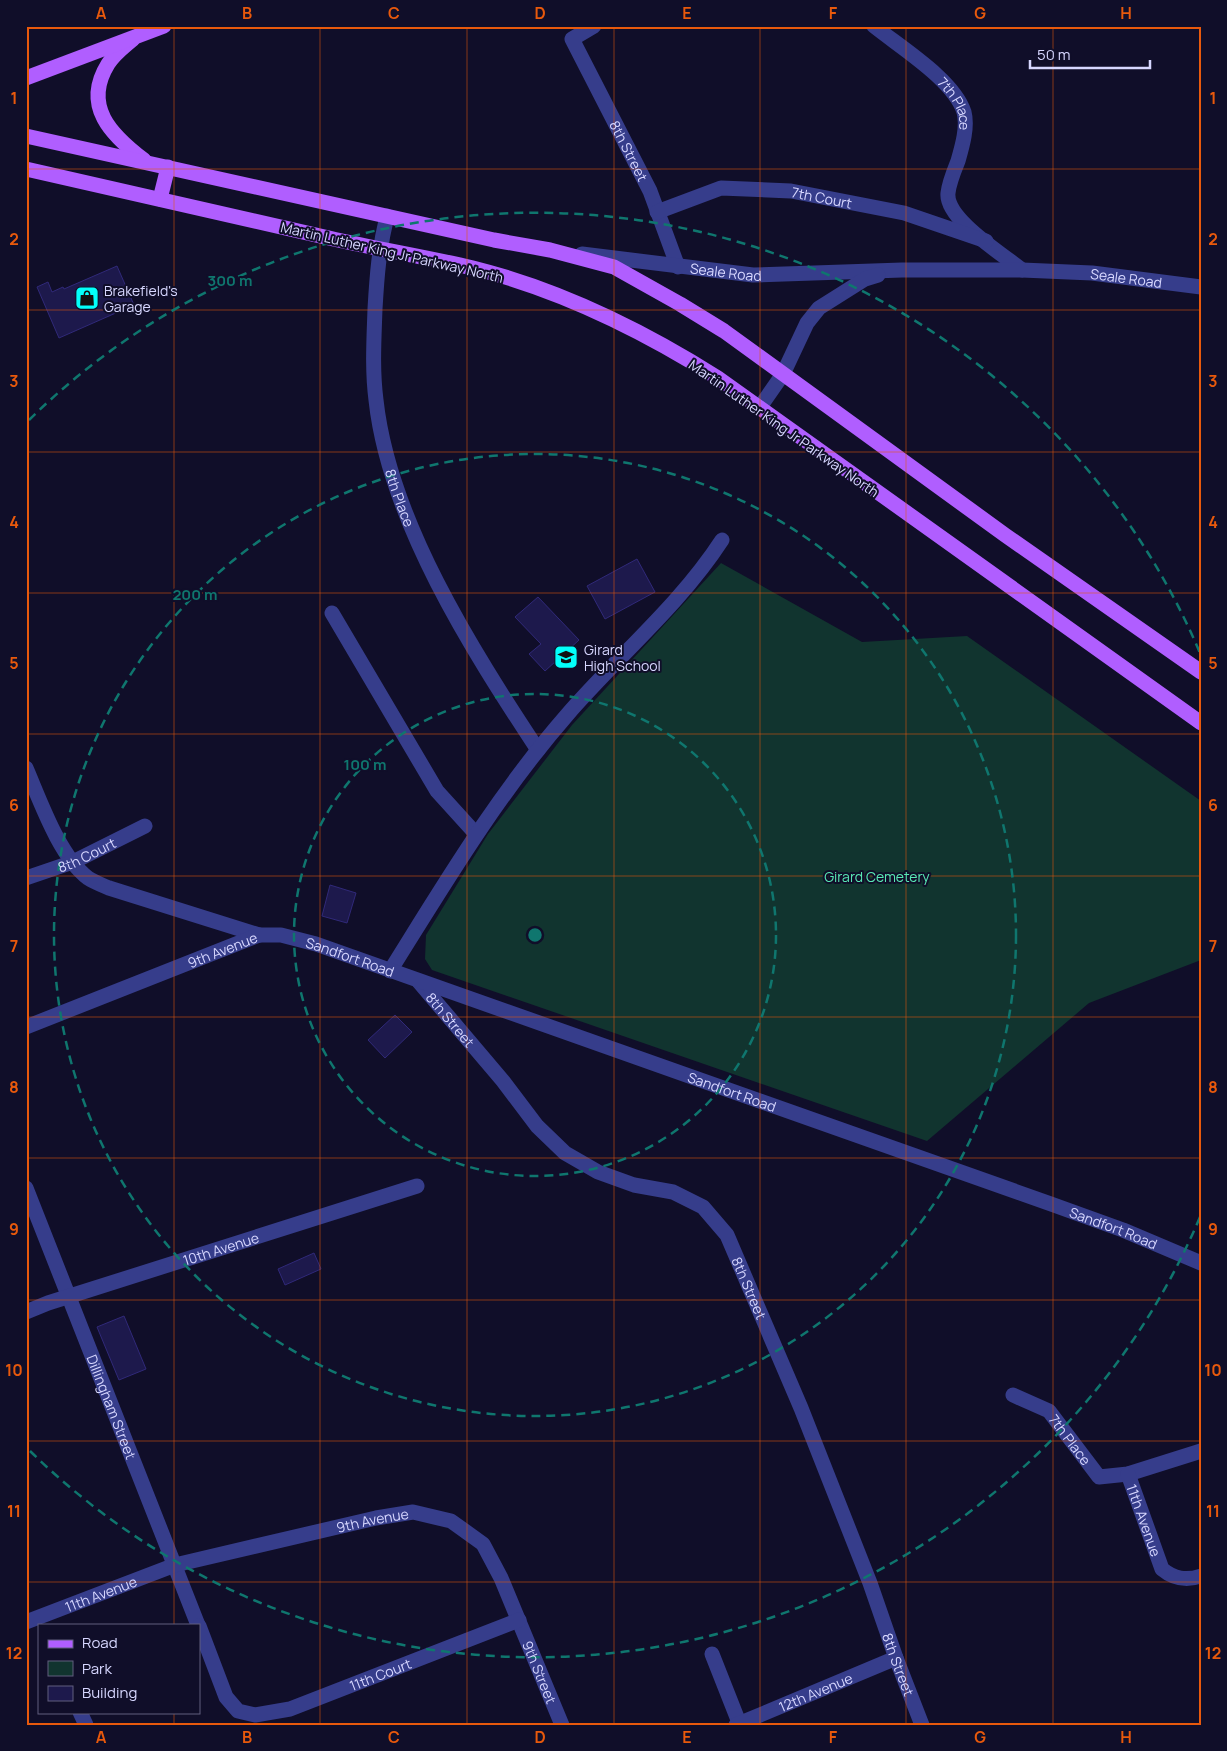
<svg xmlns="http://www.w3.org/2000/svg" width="1227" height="1751" font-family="Manrope,sans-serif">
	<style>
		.green { fill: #11342f }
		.building { fill: #1d194c; stroke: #302979 }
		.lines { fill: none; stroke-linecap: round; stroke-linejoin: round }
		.minor { stroke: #363d8b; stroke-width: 15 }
		.major { stroke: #b05eff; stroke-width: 15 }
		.grid { fill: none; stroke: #e8590c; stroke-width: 1; stroke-opacity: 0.55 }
		.ring { fill: none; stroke: #0f766e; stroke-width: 2.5; stroke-dasharray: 9 6 }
		.labels { text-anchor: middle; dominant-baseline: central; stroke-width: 4; stroke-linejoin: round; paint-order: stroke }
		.street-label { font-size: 14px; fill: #d7d7ff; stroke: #100e29 }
		.poi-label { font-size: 14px; fill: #d7d7ff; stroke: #100e29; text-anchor: start }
		.park-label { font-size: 14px; fill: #59e8b4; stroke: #100e29 }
		.centre { fill: #0f766e; stroke: #100e29; stroke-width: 2.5 }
		.ring-label { font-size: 15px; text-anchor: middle; font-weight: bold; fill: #0f766e; stroke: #100e29; stroke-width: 4; stroke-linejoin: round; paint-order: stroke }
		.neatline { fill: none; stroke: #e8590c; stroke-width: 2 }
		.grid-label { font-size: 16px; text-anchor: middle; font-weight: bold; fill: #e8590c }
	</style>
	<rect width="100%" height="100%" fill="#100e29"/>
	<!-- green -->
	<polygon class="green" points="721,563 862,642 967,636 1201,801 1201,960 1089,1003 927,1141 432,970 425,959 426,935 488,834 572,725"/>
	<!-- building -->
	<g class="building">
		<polygon points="117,266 134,305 59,338 37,287 48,282 52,292 63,287 64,289"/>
		<polygon points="637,559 655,592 605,619 587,586"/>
		<polygon points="538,597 579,640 545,671 529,654 541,644 515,617"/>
		<polygon points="330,885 356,893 347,923 322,916"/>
		<polygon points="395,1015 412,1032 385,1058 368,1040"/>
		<polygon points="314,1253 321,1269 285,1285 278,1269"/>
		<polygon points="124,1316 146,1369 119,1380 97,1327"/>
	</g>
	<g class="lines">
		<!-- minor -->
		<g class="minor">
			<path id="s1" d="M 594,26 L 572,39 L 650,191 L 678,267"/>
			<path id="s2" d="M 874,26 C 900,47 954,80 964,112 C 968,127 962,147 958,161 C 954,171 949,183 948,193 C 945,219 1004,255 1022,270"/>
			<path id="s3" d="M 657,212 L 721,188 L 791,191 L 904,213 L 986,241"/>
			<path id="s4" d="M 387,216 C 379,249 377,274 375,309 C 374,339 372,369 376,400 C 389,520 472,650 538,750"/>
			<path id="s5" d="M 582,254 L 753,275 L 902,270 L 1022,270 L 1092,273 L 1201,287"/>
			<polyline points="760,407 783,374 807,323 819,308 865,279 878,275"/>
			<polyline points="332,613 437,791 476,834"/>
			<path d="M 26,768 C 40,800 59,856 88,878 C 94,882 102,885 109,888 L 259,935"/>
			<path id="s6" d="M 26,878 L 73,862 L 145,826"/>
			<path d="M 390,971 C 445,883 498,794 567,715 C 618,656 679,606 722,540"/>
			<path id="s7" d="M 419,982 L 503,1081 L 537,1126 L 565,1153 L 598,1172 L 634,1185 L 673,1192 L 703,1207 L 727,1235 L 801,1408 L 870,1583 L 896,1658 L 922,1725"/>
			<path id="s8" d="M 26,1027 L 259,935 L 281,935 L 316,944 L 1051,1204 L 1123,1230 L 1201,1263"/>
			<path id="s9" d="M 26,1188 L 198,1625"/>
			<path id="s10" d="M 26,1312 L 48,1303 L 417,1186"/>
			<path id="s11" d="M 1013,1395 L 1049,1411 L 1099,1477 L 1128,1474 L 1201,1451"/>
			<path id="s12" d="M 1128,1474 L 1162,1569 C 1174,1579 1186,1581 1201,1576"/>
			<path id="s13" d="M 26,1622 L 175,1565 L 376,1518 L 413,1512 L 451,1521 L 483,1544 L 501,1578 L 562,1725"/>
			<path id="s14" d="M 199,1626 L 226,1697 L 238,1711 L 255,1715 L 290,1709 L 519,1620"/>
			<polyline points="712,1654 740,1725"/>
			<polyline points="80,1712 86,1725"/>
			<path id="s15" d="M 736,1725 L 896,1658"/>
		</g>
		<!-- major -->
		<g class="major">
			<path d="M 133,39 C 125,46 114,54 108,64 C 82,106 111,135 144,160"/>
			<polyline points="26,78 164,26"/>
			<polyline points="26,136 494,240 550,250 614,267 680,304 724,331 1005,535 1201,672"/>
			<path d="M 26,169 C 127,192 228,215 329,238 C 377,249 426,257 473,268 C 561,290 642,330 718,378 L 1201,723"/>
			<polyline points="160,199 168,167"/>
		</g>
	</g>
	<!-- grid -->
	<path class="grid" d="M 174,26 L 174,1625M 320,26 L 320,1725M 467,26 L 467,1725M 614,26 L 614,1725M 760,26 L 760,1725M 906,26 L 906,1725M 1053,26 L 1053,1725M 26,169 L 1201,169M 26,310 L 1201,310M 26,452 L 1201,452M 26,593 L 1201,593M 26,734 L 1201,734M 26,876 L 1201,876M 26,1017 L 1201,1017M 26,1158 L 1201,1158M 26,1300 L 1201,1300M 26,1441 L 1201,1441M 26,1582 L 1201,1582M 174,1712 L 174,1725"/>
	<!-- distance rings -->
	<g class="ring">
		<circle cx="535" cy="935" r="241"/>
		<circle cx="535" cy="935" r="481"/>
		<path d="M1200 1217A722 722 0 0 1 29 1450M29 420A722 722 0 0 1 1200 653"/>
	</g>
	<!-- icons -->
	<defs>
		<g id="shop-square" transform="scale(1.25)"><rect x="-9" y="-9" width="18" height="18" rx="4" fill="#03fffb" stroke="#100e29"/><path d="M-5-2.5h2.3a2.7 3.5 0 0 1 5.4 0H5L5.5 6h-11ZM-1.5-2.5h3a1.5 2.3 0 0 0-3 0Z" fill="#111"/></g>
		<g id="school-square" transform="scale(1.25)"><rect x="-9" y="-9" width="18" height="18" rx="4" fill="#03fffb" stroke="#100e29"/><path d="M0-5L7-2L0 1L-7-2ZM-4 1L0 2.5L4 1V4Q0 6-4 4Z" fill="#111"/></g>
	</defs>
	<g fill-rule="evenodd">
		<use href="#shop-square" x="87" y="298"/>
		<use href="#school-square" x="566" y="657"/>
	</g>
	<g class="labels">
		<!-- street labels -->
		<g class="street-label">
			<text stroke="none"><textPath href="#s2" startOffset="115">7th Place</textPath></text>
			<text stroke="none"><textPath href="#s1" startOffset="151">8th Street</textPath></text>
			<text stroke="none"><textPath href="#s3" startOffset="170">7th Court</textPath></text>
			<text transform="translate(392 252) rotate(13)">Martin Luther King Jr Parkway North</text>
			<text stroke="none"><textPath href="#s5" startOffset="145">Seale Road</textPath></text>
			<text stroke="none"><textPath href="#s5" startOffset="546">Seale Road</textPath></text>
			<text transform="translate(784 428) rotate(35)">Martin Luther King Jr Parkway North</text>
			<text stroke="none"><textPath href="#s4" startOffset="286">8th Place</textPath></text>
			<text stroke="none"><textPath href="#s6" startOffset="65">8th Court</textPath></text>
			<text stroke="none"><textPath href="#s8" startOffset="211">9th Avenue</textPath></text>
			<text stroke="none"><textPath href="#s8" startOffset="345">Sandfort Road</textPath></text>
			<text stroke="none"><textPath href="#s7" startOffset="49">8th Street</textPath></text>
			<text stroke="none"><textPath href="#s8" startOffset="750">Sandfort Road</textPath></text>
			<text stroke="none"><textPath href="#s8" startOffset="1155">Sandfort Road</textPath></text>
			<text stroke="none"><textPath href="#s10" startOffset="205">10th Avenue</textPath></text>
			<text stroke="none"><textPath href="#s7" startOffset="469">8th Street</textPath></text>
			<text stroke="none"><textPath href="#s9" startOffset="235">Dillingham Street</textPath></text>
			<text stroke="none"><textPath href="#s11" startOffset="75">7th Place</textPath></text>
			<text stroke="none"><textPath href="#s12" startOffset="49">11th Avenue</textPath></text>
			<text stroke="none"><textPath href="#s13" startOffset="362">9th Avenue</textPath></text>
			<text stroke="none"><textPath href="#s13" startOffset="80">11th Avenue</textPath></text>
			<text stroke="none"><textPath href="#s7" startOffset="874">8th Street</textPath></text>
			<text stroke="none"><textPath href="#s13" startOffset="622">9th Street</textPath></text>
			<text stroke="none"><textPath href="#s14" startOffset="244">11th Court</textPath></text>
			<text stroke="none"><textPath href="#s15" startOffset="86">12th Avenue</textPath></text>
		</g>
		<!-- poi labels -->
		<g class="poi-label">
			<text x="104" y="290">Brakefield's<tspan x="104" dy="16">Garage</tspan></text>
			<text x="584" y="649">Girard<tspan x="584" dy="16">High School</tspan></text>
		</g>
		<!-- park labels -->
		<g class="park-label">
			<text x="877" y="876">Girard Cemetery</text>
		</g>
	</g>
	<circle cx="535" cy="935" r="8" class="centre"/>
	<g class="ring-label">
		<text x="230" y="286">300 m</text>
		<text x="195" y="600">200 m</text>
		<text x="365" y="770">100 m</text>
	</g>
	<!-- border -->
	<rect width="1227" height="1751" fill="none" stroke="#100e29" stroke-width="55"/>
	<!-- legend -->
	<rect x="38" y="1624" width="162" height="90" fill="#100e29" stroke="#605e7f"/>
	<rect x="48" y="1640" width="25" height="8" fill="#b05eff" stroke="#605e7f"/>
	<text x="82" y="1648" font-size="15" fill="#d7d7ff">Road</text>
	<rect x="48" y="1661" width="25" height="15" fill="#11342f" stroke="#605e7f"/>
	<text x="82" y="1674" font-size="15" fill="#d7d7ff">Park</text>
	<rect x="48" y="1686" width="25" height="15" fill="#1d194c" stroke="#605e7f"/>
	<text x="82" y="1698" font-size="15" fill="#d7d7ff">Building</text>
	<!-- scale -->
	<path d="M1030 60v8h120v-8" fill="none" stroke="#d7d7ff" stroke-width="2.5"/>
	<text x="1037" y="60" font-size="15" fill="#d7d7ff" stroke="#100e29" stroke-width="4" paint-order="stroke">50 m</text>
	<rect x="28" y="28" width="1172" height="1696" class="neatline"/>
	<g class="grid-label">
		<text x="101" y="19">A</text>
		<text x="247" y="19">B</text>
		<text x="394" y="19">C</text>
		<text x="540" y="19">D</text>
		<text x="687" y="19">E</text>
		<text x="833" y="19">F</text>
		<text x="980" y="19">G</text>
		<text x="1126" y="19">H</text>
		<text x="14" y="104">1</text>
		<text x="1213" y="104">1</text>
		<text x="14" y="245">2</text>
		<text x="1213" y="245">2</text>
		<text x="14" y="387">3</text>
		<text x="1213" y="387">3</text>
		<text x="14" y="528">4</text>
		<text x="1213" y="528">4</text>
		<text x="14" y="669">5</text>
		<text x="1213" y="669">5</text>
		<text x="14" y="811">6</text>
		<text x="1213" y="811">6</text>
		<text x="14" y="952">7</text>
		<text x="1213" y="952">7</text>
		<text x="14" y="1093">8</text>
		<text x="1213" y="1093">8</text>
		<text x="14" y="1235">9</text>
		<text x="1213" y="1235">9</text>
		<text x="14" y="1376">10</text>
		<text x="1213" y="1376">10</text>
		<text x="14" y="1517">11</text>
		<text x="1213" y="1517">11</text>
		<text x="14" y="1659">12</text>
		<text x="1213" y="1659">12</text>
		<text x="101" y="1743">A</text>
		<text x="247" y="1743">B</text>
		<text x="394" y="1743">C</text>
		<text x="540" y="1743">D</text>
		<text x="687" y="1743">E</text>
		<text x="833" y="1743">F</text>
		<text x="980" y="1743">G</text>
		<text x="1126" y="1743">H</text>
	</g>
</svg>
